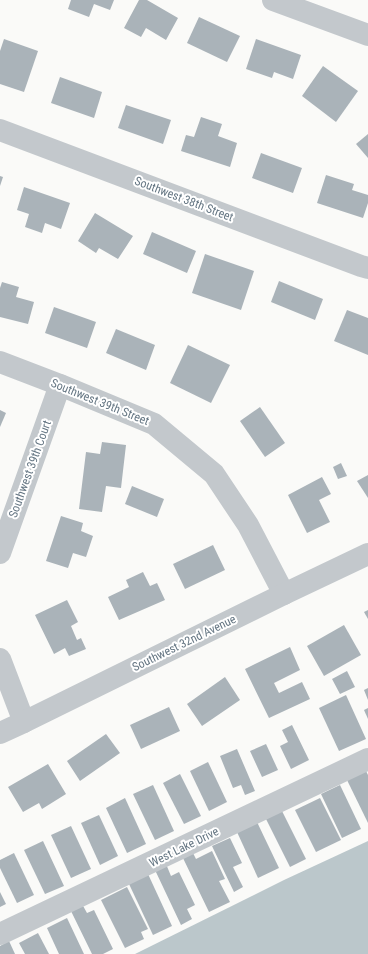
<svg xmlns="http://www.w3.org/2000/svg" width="368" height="954" font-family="'Roboto Condensed',sans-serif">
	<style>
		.water { fill: #bbc7cb }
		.building { fill: #aab3b9 }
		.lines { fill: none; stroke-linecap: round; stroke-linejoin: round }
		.minor { stroke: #c3c8cc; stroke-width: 22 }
		.labels { text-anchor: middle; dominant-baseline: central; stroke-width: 4; stroke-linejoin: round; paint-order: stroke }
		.street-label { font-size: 12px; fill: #657683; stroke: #fff }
	</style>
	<rect width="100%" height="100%" fill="#fafaf8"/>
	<!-- water -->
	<polygon class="water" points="368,841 368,954 135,954 284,880"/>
	<!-- building -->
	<g class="building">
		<polygon points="71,0 114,0 110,10 94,4 89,17 68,9"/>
		<polygon points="139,0 147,0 178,18 166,40 146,28 141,37 124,28"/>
		<polygon points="199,17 240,36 227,62 187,43"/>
		<polygon points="4,39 38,51 24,92 0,84 0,51"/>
		<polygon points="256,39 301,55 293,79 274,72 272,78 246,69"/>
		<polygon points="323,66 358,91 336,122 302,96"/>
		<polygon points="60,77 102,92 94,118 51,103"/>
		<polygon points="126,105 171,120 163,144 118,128"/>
		<polygon points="201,117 222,124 218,136 237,143 230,167 181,151 186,135 194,137"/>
		<polygon points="368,134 368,158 356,144"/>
		<polygon points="261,153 302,168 293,193 252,178"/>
		<polygon points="326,175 354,184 352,190 368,195 368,203 363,218 317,203"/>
		<polygon points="0,176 3,177 0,186"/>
		<polygon points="24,187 70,203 61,229 45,223 42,233 25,227 29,214 17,210"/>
		<polygon points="95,213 133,236 118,259 99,248 96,253 78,241"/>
		<polygon points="152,232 196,251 187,273 143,254"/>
		<polygon points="205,254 254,271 241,310 192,293"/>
		<polygon points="279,281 323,299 315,320 271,302"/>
		<polygon points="2,282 19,287 16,297 34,302 28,324 0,317 0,288"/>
		<polygon points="54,307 96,322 87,348 45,333"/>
		<polygon points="347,310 368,318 368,355 334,341"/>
		<polygon points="116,329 155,345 146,370 106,353"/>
		<polygon points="188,345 230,365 211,403 170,383"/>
		<polygon points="260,407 285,443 265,457 240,421"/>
		<polygon points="0,410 6,413 0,427"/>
		<polygon points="102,442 126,445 121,488 106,486 102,512 79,509 86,452 100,454"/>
		<polygon points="341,463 347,476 338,479 333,467"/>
		<polygon points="368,475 368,498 357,481"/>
		<polygon points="322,477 331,494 319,500 330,522 307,533 288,495"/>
		<polygon points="132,486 164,499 157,517 125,504"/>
		<polygon points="61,516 83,523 81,531 93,536 86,557 73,553 68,568 46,561"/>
		<polygon points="213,545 225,570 185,589 173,564"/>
		<polygon points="143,572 150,586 157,583 165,600 119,620 108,597 129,587 126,580"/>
		<polygon points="67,600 78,622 71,626 77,640 81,638 86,649 69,656 65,648 54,654 35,615"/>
		<polygon points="368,610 368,619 364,612"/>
		<polygon points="344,625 361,655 324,676 307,646"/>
		<polygon points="290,647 300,670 274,683 279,693 302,682 310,699 269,718 245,669"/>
		<polygon points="347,671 355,687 340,694 332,679"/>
		<polygon points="225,677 240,700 202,726 187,704"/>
		<polygon points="368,688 368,700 364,690"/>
		<polygon points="346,695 366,739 339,751 319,708"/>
		<polygon points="169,707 180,731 141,749 130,725"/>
		<polygon points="368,708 368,719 364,710"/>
		<polygon points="292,725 309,760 291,769 280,746 288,742 282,730"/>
		<polygon points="106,734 120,753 80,781 67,761"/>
		<polygon points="266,744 278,770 262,777 250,751"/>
		<polygon points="237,749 255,791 245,795 241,785 233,788 220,756"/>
		<polygon points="208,762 227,802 209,811 190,771"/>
		<polygon points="48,764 66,794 42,809 39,803 23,812 8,787"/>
		<polygon points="366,771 368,775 368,823 347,780"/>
		<polygon points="180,774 201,816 184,824 163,783"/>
		<polygon points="153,785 174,831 155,840 133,794"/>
		<polygon points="340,785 361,829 342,838 321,794"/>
		<polygon points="125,798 146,844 127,853 106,808"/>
		<polygon points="320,798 341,840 316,852 295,810"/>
		<polygon points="282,811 306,859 290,867 266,819"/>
		<polygon points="99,815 118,856 100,865 81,823"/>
		<polygon points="257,822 279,868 258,878 237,832"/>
		<polygon points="71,826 91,869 71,878 51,835"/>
		<polygon points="230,838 242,863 233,867 243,887 234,892 212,846"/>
		<polygon points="43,841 64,886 45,894 24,850"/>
		<polygon points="192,851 196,859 212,851 225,879 219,881 230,902 209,912 182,856"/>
		<polygon points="14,853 34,895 17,903 0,868 0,860"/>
		<polygon points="166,864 171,876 179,872 195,905 187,909 192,919 181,925 155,870"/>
		<polygon points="148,874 172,926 153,935 129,884"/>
		<polygon points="127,887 148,929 141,932 144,939 125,948 101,900"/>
		<polygon points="0,892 6,904 0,907"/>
		<polygon points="82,904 87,913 94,910 113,949 103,954 92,954 70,909"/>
		<polygon points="67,918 84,954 59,954 47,928"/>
		<polygon points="38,933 49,954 25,954 19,943"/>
		<polygon points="9,941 15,954 0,954 0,946"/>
	</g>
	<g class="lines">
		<!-- minor -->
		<g class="minor">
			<polyline points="273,0 368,35"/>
			<polyline points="0,130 361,266 368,268"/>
			<polyline points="0,362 60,385 154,424 214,474 248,525 284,594"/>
			<polyline points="0,553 60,385"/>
			<polyline points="0,659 24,722"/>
			<polyline points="0,733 24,722 284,594 368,554"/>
			<polyline points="0,934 368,759"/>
		</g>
	</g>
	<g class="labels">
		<!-- street labels -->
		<g class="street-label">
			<text transform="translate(184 199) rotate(21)">Southwest 38th Street</text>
			<text transform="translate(100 402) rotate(22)">Southwest 39th Street</text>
			<text transform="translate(30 469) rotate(-70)">Southwest 39th Court</text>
			<text transform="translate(184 643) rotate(-26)">Southwest 32nd Avenue</text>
			<text transform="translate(184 847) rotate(-26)">West Lake Drive</text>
		</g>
	</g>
</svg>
